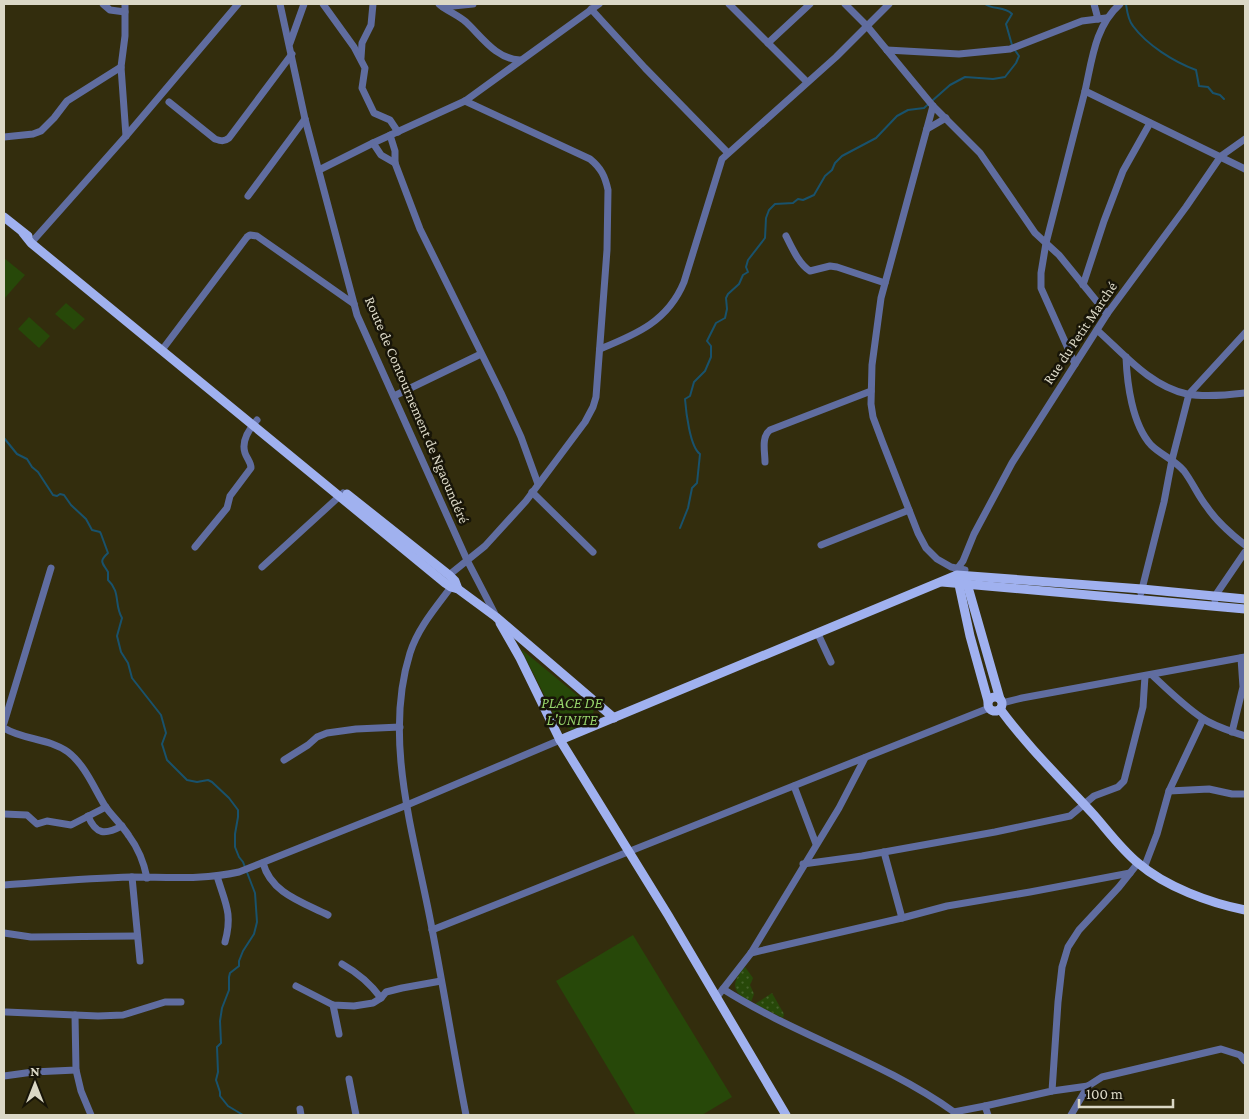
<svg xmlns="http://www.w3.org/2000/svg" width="1249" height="1119" font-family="'Crimson Pro',serif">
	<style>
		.grass { fill: url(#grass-dots) }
		.garden { fill: #274809 }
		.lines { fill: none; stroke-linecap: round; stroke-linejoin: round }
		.stream { stroke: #19526c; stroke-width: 2 }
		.minor { stroke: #606da0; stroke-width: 7 }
		.major { stroke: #a0b1ef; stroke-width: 9 }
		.labels { text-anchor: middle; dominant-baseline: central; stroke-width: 5; stroke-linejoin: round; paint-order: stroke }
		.street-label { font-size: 15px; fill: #dbd8c6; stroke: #181508 }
		.park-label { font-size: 15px; font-style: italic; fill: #96d46b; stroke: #181508 }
	</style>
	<defs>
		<pattern id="grass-dots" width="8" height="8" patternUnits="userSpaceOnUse" patternTransform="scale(1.25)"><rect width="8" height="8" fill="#274809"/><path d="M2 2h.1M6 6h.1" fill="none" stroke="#46622b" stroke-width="1.8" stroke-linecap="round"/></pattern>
	</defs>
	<rect width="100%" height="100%" fill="#332d0d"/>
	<!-- grass -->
	<g class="grass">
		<path d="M 745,967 L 753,978 L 750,985 L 754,994 L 751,1002 C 732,992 730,984 745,967 Z"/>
		<polygon points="772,993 784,1014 783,1018 755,1004"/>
	</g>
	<!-- garden -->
	<g class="garden">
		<polygon points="4,258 25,275 4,299"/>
		<polygon points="66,303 85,319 74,330 55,314"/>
		<polygon points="29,317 50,336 39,348 18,329"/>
		<polygon points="521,649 594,709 592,720 571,730 558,722"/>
		<polygon points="633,935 732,1097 702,1115 636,1115 556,981"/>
	</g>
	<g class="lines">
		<!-- stream -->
		<g class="stream">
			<path d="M 985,4 C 993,10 1005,6 1012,14 L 1006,24 L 1012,45"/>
			<path d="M 1126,4 C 1127,11 1128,20 1133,26 C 1147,45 1174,62 1196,70 L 1199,86 L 1208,87 L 1213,93 L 1220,95 L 1224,99"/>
			<path d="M 4,438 L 17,454 L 27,459 L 32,467 L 38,472 L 53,495 L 57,496 L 60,494 L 64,495 L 71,505 L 86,519 L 92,530 L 100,532 L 101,534 L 108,553 C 98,562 103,563 108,572 L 108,580 C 121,592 114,605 122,618 L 117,636 L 121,652 L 128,663 L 132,678 L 161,715 L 166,733 L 162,744 L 167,760 L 187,780 L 197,782 L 208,780 L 212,782 L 229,798 L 238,810 L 238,817 L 235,834 L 235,847 L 239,857 L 243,862 L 255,893 L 257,922 L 254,934 L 243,951 L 239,961 L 239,966 L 230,973 L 229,977 L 229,990 L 222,1008 L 220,1021 L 221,1043 L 217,1047 L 218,1072 L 216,1080 L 220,1092 L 220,1096 L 228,1106 L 243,1115"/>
			<path d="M 680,528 L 688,508 L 692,488 L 697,483 L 700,454 C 690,447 686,412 685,399 L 690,396 L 694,382 L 705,371 L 711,357 L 711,346 L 707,341 L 716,323 L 725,318 L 727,309 L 726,298 L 728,294 L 739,284 L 743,275 L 748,272 L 746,267 L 748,260 L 765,238 L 766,218 L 769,210 L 775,204 L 793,203 L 798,199 L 803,200 L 814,195 L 825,176 L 832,170 L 835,163 L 842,156 L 876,138 L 897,116 L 908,110 L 924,108 L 950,85 L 965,77 L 993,79 L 1005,77 L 1016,63 L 1019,56 L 1014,49"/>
		</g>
		<!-- minor -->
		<g class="minor">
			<polyline points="103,4 110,10 125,12"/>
			<polyline points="125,4 125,36 121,67 126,136"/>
			<polyline points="280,4 305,119 357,315 467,560 496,616"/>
			<polyline points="323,4 354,47 365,68 362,88 374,113 390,120 398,132"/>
			<path d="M 439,4 C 447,11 458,15 466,22 C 482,37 496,59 520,60"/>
			<polyline points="729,4 807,82"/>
			<polyline points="845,4 867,26 933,106 980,153 1035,233 1059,255 1107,314"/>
			<polyline points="1094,4 1098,19"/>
			<path d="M 1120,4 C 1095,26 1092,60 1085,91 L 1245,169"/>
			<polyline points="443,7 473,4"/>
			<polyline points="591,9 645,68 727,152"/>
			<polyline points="290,43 304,4"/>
			<polyline points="768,43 810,4"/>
			<polyline points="887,50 959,54 1010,49 1082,21 1106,18"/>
			<polyline points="361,58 362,43 371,25 373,4"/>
			<path d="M 169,102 L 215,139 C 221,141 224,142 229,138 L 292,54"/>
			<polyline points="933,106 881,298 872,365 871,404 873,417 882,441 918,533 926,548 937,559 951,567 965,570"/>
			<polyline points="927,129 946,118"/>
			<polyline points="390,135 395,151 395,163 420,229 501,393 521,437 538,484"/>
			<polyline points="4,137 33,134 41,131 54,118 67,101 121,67"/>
			<polyline points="373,143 381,155 395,163"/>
			<polyline points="319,170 373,143 465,101 599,4"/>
			<polyline points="248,196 305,119"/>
			<path d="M 786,236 C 792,248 799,264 810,271 L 830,266 L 837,267 L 885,283"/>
			<polyline points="31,243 126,136 238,4"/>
			<polyline points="1083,285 1104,221 1123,171 1150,123"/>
			<path d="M 1097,330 C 1124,354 1150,386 1187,394 C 1204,397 1228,395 1245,393"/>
			<path d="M 600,349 C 637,334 668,321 684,282 L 722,159 L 836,57 L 889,4"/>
			<polyline points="162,350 247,237 250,235 257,236 354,304"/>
			<path d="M 1126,357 C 1127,383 1132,424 1151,445 C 1161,455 1175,460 1184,471 C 1193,483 1198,496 1207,507 C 1217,522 1231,534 1245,545"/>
			<polyline points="1075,364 1041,288 1041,273 1046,243 1085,91"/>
			<polyline points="394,396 481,354"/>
			<path d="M 765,462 C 765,452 761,437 770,430 L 871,391"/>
			<polyline points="532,492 593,552"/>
			<polyline points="821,545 909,510"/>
			<path d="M 195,547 L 227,508 L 230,496 L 251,468 C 251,462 247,459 245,453 C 241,441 249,429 257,420"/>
			<polyline points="262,567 343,493"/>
			<path d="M 449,575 L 485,546 L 526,501 L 585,422 L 593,407 L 596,397 L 607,250 L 608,190 C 605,176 601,168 590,159 L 465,101"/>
			<polyline points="957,575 957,569 963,561 974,534 1012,463 1107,314 1186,207 1221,156 1245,139"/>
			<path d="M 454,583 C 438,605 418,627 410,653 C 382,742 416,841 432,929 C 444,991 454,1053 466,1115"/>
			<polyline points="1141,593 1164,502 1172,460 1189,394 1245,333"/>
			<polyline points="1215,600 1215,596 1245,552"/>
			<polyline points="818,634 831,662"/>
			<path d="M 1152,675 C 1168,690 1184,706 1202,718 C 1215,727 1231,731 1245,736"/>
			<polyline points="1002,703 1022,698 1245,657"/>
			<polyline points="4,723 51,568"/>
			<path d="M 4,728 C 23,740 49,738 68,752 C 85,765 94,788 105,806 C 112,816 122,825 129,836 C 138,848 144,863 147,878"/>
			<polyline points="1232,732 1243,687 1241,658"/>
			<polyline points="284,760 308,745 317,737 327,733 356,729 400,727"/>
			<polyline points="794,786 816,844"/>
			<polyline points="1169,791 1209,789 1232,794 1245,794"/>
			<polyline points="4,814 27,815 37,824 47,821 71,825 106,807"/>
			<path d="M 88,816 C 96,835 105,835 122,826"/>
			<polyline points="884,852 902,918"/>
			<path d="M 263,863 C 271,893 302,902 328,915"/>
			<polyline points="803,864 862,856 995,832 1070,816 1094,796 1118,787 1124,781 1143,707 1145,676"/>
			<polyline points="1144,868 1157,834 1169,791 1203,719"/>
			<path d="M 217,876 C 225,903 233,913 225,942"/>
			<polyline points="132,877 140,961"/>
			<path d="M 4,885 C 46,882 89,878 131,877 C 168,877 203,880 239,872 L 407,805 L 560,740"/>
			<polyline points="432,930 989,708"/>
			<polyline points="4,933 31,937 137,936"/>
			<polyline points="751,953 902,918 947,906 1030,892 1130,873"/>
			<path d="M 342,964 C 358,973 370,983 381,998"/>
			<polyline points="296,986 333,1005 354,1006 373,1003 381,998 386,992 402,988 441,981"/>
			<path d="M 723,989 C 797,1036 883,1061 954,1112 L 954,1115"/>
			<polyline points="716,998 751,953 839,808 865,758"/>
			<polyline points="333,1005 339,1034"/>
			<polyline points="6,1012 98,1016 123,1015 165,1002 181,1002"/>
			<polyline points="76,1070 81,1091 91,1115"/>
			<polyline points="4,1076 33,1072 76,1070 75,1015"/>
			<polyline points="349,1079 356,1115"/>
			<polyline points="1052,1091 1088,1086 1102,1077 1221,1049 1240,1055 1245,1061"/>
			<polyline points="985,1106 1052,1091 1058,1002 1062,967 1068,947 1079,930 1119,887 1138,863"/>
			<polyline points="300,1109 301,1115"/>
			<polyline points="954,1112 985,1106 988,1115"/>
			<polyline points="1071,1115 1088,1086"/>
		</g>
		<!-- major -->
		<g class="major">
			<polyline points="4,217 28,236"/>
			<polyline points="23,233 31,243 445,583 451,587 458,589 496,617 614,718"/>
			<polyline points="347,494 449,575 455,581 458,589"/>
			<polyline points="958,580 970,636 988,701"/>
			<polyline points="966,580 1000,699"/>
			<polyline points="942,582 1245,609"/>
			<polyline points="500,623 520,658 560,740 668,915 786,1115"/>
			<circle cx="995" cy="704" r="7"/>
			<path d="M 1000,709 C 1028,747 1062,780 1094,815 C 1108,831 1121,849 1138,863 C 1166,887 1210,903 1245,910"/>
			<polyline points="560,740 957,575 1142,589 1245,599"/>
		</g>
	</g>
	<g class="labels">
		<!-- street labels -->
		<g class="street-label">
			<text transform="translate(1080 333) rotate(-56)">Rue du Petit Marché</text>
			<text transform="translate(417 410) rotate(67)">Route de Contournement de Ngaoundéré</text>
		</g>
		<!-- park labels -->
		<g class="park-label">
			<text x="572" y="703">PLACE DE<tspan x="572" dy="17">L'UNITE</tspan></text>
		</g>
	</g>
	<!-- border -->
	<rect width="1249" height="1119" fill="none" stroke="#dbd8c6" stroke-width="10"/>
	<!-- north arrow -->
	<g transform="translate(35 1084)" stroke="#181508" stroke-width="4" paint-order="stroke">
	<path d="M0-4L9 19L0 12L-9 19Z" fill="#dbd8c6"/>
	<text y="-8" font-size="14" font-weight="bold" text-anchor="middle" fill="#dbd8c6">N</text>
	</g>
	<!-- scale -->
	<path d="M1079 1099v8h94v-8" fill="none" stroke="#dbd8c6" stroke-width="2.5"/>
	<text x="1086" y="1099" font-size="15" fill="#dbd8c6" stroke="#181508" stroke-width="4" paint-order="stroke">100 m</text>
</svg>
